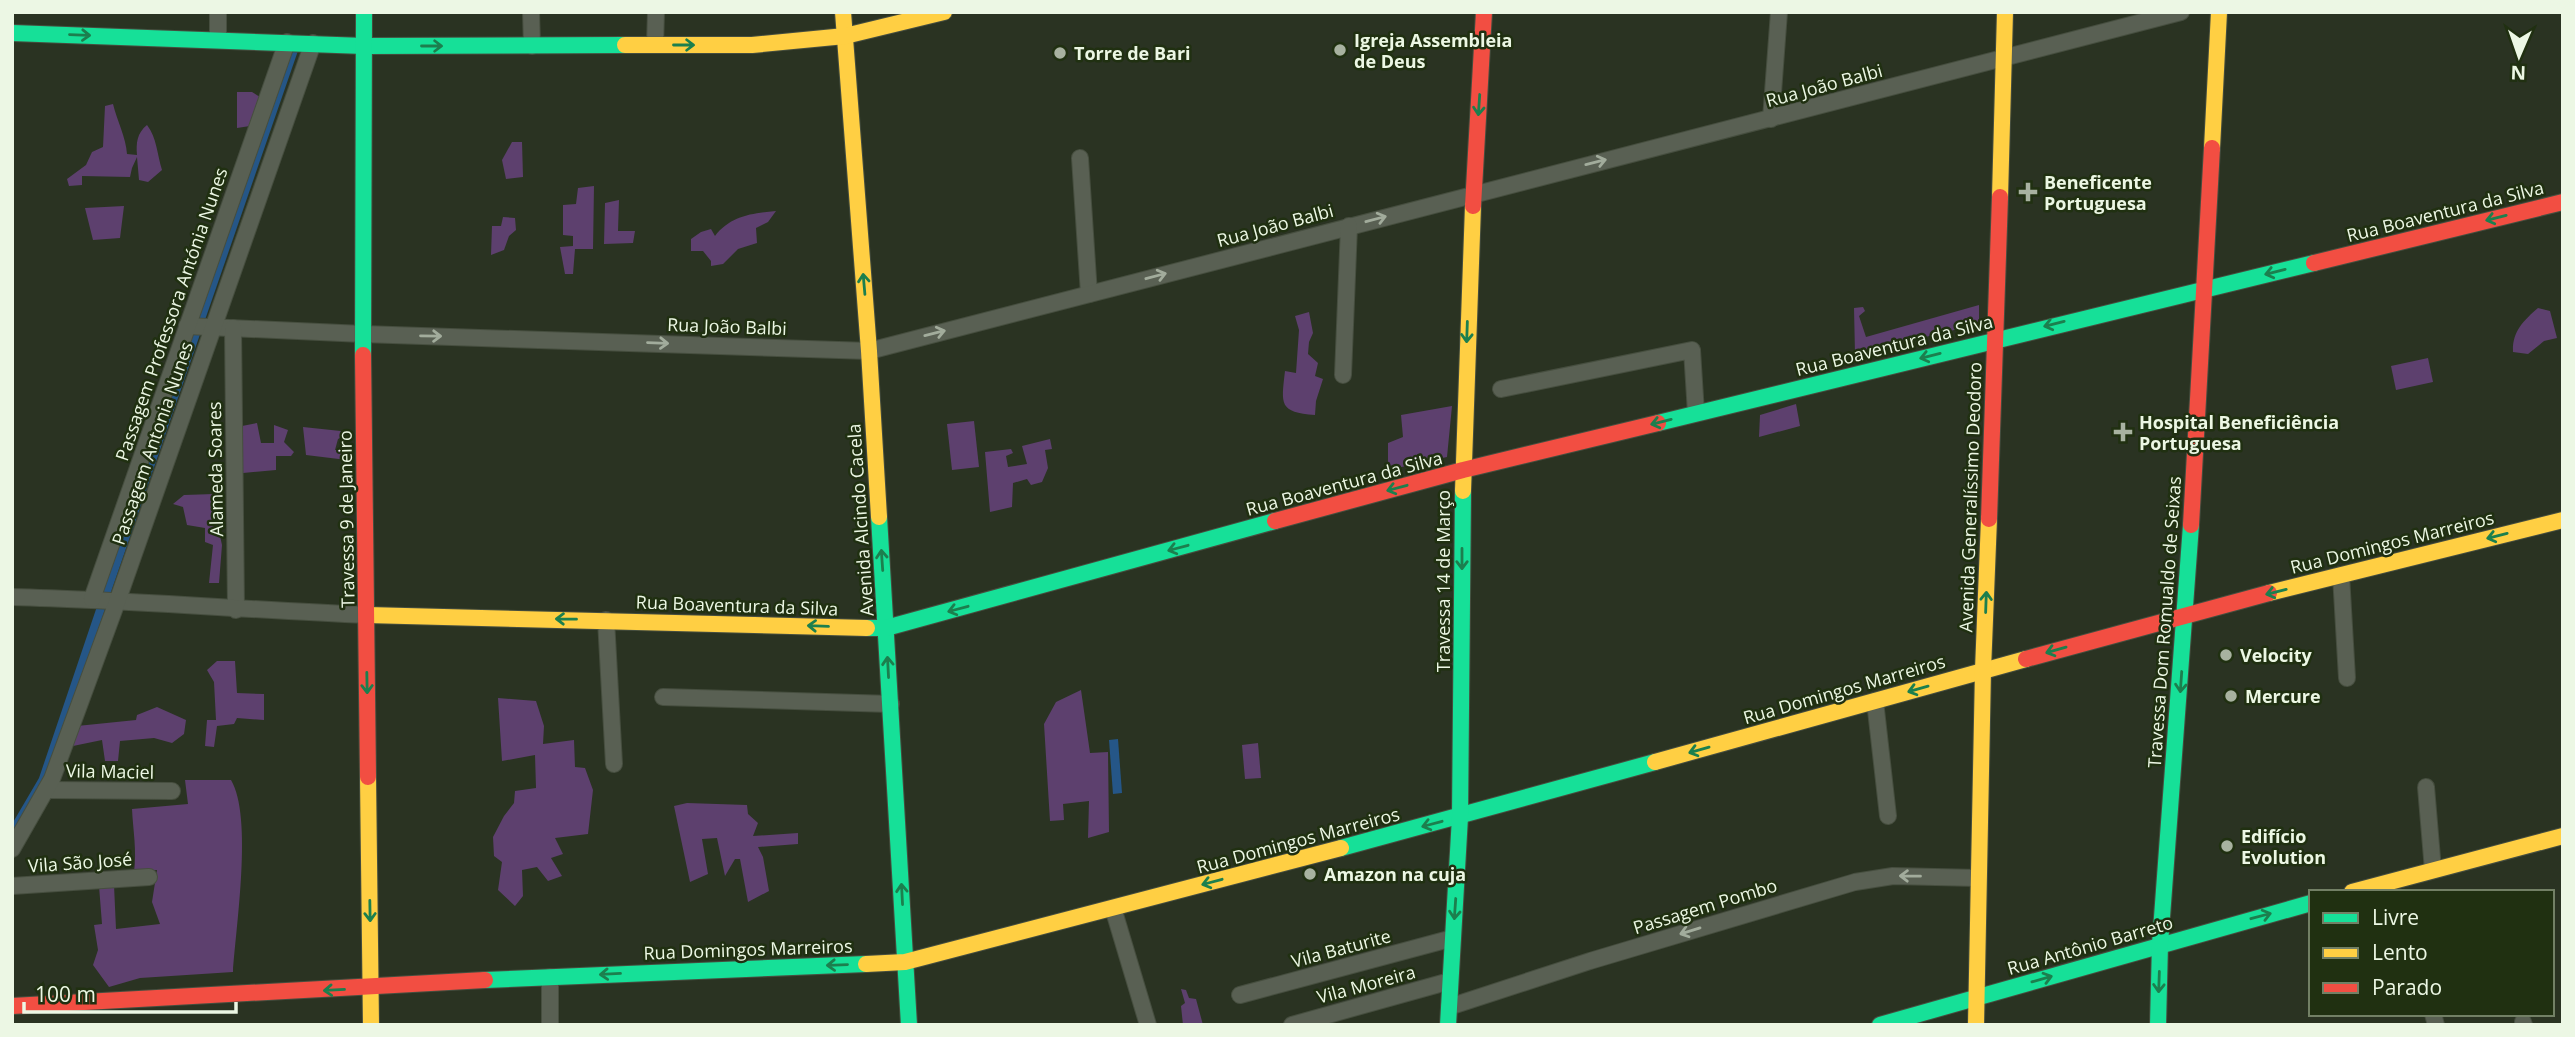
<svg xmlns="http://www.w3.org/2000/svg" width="2575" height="1037" font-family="'Open Sans',sans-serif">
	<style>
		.green { fill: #5d406e }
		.water { fill: #255687 }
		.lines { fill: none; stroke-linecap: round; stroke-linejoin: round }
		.street-casing { stroke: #464e3f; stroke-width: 18 }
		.fast-casing { stroke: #464e3f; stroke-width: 18 }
		.slow-casing { stroke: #464e3f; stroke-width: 18 }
		.jam-casing { stroke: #464e3f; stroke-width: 18 }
		.street { stroke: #596053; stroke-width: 16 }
		.fast { stroke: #16e098; stroke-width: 16 }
		.slow { stroke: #ffcf43; stroke-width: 16 }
		.jam { stroke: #f24e42; stroke-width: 16 }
		.oneway { stroke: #1c7f4e }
		.oneway2 { stroke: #a2ac9c }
		.poi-dot { fill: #a8b2a0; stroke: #203011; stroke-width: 2.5 }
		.labels { text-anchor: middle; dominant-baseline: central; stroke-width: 5; stroke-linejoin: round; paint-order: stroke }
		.poi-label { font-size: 18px; font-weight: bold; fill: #ecf7e4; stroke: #203011; text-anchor: start }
		.street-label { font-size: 18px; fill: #ecf7e4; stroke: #203011 }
	</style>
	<rect width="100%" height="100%" fill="#2a3322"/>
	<!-- green -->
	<g class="green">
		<polygon points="237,92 252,92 263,99 250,126 237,128"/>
		<path d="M 113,104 C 117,121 126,137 127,154 L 137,155 C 136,143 137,133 147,125 C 157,138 157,154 162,170 L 148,182 L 139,180 L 137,157 L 132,168 L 130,177 L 82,176 L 82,185 L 69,186 L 67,179 L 86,165 L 92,152 L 103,147 L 105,106 Z"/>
		<polygon points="512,142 522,142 523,177 506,179 502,160"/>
		<polygon points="594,186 593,249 575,249 573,274 565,274 560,247 573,246 573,236 563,235 563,205 576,204 578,188"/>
		<polygon points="619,200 618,231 635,231 633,243 604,244 605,203"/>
		<polygon points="124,206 120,238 93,240 85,208"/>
		<path d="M 776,211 L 768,222 L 756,228 L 757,243 L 738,249 L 723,264 L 711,266 L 711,261 L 703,251 L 691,251 L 691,239 L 701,232 L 711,229 L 715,236 C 730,216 752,213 776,211 Z"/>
		<polygon points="503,217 515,218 516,230 509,236 504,250 491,255 492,226 501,226"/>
		<polygon points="1979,305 1979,324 1855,354 1854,308 1863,307 1865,311 1859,316 1866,337"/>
		<path d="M 2538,308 L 2550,311 L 2557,338 L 2544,341 L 2528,354 L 2513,352 C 2512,332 2523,321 2538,308 Z"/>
		<path d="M 1309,312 L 1313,333 L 1309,342 L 1308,354 L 1318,363 L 1315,376 L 1323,379 L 1316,401 L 1315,415 C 1279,412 1281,405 1285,371 L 1296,373 L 1299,330 L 1295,316 Z"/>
		<polygon points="2428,358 2433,382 2396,390 2391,366"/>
		<polygon points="1796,404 1800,426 1759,437 1760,415"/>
		<polygon points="1452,406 1447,457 1388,470 1388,443 1403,437 1401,415"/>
		<polygon points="974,421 979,467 952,470 947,424"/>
		<polygon points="257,423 261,443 274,443 274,425 288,430 284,442 294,452 291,456 276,456 276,470 243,473 242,426"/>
		<polygon points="303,427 350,432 338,439 335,450 351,450 347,460 306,455"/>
		<polygon points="1050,439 1052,449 1045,450 1048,468 1042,482 1031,485 1027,479 1013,483 1012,507 990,512 985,452 1011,449 1013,453 1006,456 1008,467 1027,464 1022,446"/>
		<polygon points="214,494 222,506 216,518 222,545 219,583 209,583 213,545 205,542 205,528 187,525 183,507 173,504 184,495"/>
		<polygon points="217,661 235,661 237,693 264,694 264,720 237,718 234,724 217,726 214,747 205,746 207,720 216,720 214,682 207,670"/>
		<polygon points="1081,690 1090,753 1108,752 1109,832 1088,838 1089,801 1063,804 1064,820 1050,821 1044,724 1056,702"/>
		<polygon points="498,698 536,701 544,726 543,744 574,740 575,767 585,768 593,790 588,834 555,838 563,854 551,858 562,876 548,881 537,867 522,870 523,896 515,906 498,890 502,862 494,856 493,837 504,816 514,803 515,791 536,788 535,755 502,761"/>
		<polygon points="157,707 186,720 184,734 172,743 154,738 120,741 118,761 105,761 102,740 73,746 77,726 136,720 137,715"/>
		<polygon points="1258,743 1261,778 1245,779 1242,745"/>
		<path d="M 185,780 L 231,780 C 253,817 236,926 233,972 L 140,978 L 109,987 L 93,965 L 98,950 L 94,925 L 102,924 L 99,886 L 114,885 L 116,929 L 160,924 L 152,902 L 157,870 L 134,872 C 137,851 133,830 132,809 L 188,804 Z"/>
		<polygon points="687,803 747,805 748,814 758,823 753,836 798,833 798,844 758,847 763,857 769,891 748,902 740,859 735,859 725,876 717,838 702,839 708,874 690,882 674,806"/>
		<polygon points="1181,989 1186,990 1189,998 1196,999 1203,1025 1183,1025 1181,1006 1185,1003"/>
	</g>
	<!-- water -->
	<g class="water">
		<polygon points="287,44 300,45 46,780 12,836 12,824 39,778"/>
		<polygon points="1118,739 1122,793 1113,794 1109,740"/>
	</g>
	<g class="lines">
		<!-- street casing -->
		<g class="street-casing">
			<g id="street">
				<polyline points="531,12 532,46"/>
				<polyline points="218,39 218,12"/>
				<polyline points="655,45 656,12"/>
				<polyline points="1771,119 1779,12"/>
				<polyline points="1080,158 1089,294"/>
				<polyline points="187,326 363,334 869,351 2181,12"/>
				<polyline points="233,328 236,610"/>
				<polyline points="1343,375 1349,226"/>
				<polyline points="1501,389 1692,350 1696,413"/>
				<polyline points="2341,575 2347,678"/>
				<path d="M 12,597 C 130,600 248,610 367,615"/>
				<polyline points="92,599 287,42"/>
				<polyline points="606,620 614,764"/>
				<polyline points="663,697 891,704"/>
				<polyline points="1875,701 1888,816"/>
				<polyline points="2426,787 2433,870"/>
				<polyline points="46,790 172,791"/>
				<polyline points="12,849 52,779 117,602 313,43"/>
				<polyline points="12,886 149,877"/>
				<polyline points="1113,908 1148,1025"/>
				<polyline points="1240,995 1453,938"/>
				<polyline points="1449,1007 1590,961 1855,882 1893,876 1978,878"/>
				<polyline points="2433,1014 2436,1025"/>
				<polyline points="2523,1022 2524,1025"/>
				<polyline points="550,1025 550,977"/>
				<polyline points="1292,1025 1450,981"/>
			</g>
		</g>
		<!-- fast casing -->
		<g class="fast-casing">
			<g id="fast">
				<polyline points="12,33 364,46 625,45"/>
				<polyline points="363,355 364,12"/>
				<polyline points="1658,423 2314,263"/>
				<polyline points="879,517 909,1025"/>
				<polyline points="867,628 886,628 1275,521"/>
				<polyline points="1341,848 1655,762"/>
				<polyline points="485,980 866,964"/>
				<polyline points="1448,1025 1460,817 1463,491"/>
				<polyline points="1880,1025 2311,903"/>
				<polyline points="2158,1025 2160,944 2191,525"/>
			</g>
		</g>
		<!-- slow casing -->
		<g class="slow-casing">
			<g id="slow">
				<polyline points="843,12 869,351 879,517"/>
				<polyline points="625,45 752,45 845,36 944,12"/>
				<polyline points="2212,148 2219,12"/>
				<polyline points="2000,197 2005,12"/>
				<polyline points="1463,491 1473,206"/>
				<polyline points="2269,593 2563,520"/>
				<polyline points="367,615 867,628"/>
				<polyline points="1655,762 2026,659"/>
				<polyline points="368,777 371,1025"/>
				<polyline points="2352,892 2563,836"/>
				<polyline points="866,964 905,962 1341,848"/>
				<polyline points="1976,1025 1983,670 1989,519"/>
			</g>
		</g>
		<!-- jam casing -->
		<g class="jam-casing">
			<g id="jam">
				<polyline points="1473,206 1484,12"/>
				<polyline points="2314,263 2563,202"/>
				<polyline points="363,355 368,777"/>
				<polyline points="1989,519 2000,197"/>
				<polyline points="1275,521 1463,470 1658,423"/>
				<polyline points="2191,525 2212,148"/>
				<polyline points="2026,659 2269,593"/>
				<polyline points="12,1006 485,980"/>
			</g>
		</g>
		<!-- street -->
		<use href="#street" class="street"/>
		<!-- fast -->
		<use href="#fast" class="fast"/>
		<!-- slow -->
		<use href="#slow" class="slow"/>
		<!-- jam -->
		<use href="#jam" class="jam"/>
	</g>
	<!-- one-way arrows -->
	<defs><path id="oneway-shaft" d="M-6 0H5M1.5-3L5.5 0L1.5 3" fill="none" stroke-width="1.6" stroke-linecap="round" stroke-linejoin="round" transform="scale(1.75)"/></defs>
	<g class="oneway">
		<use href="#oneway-shaft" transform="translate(80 35) rotate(2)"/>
		<use href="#oneway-shaft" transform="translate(684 45)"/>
		<use href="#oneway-shaft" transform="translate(432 46)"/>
		<use href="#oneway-shaft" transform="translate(1479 105) rotate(94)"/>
		<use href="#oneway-shaft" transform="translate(2496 218) rotate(166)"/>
		<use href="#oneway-shaft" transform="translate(2275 272) rotate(166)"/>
		<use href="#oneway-shaft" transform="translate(864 284) rotate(-95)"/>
		<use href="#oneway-shaft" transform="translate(2054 324) rotate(166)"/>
		<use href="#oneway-shaft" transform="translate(1467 332) rotate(92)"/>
		<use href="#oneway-shaft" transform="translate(1930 356) rotate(166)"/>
		<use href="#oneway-shaft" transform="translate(1661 422) rotate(166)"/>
		<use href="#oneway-shaft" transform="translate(1397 488) rotate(165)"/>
		<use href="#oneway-shaft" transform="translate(2497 536) rotate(166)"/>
		<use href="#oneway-shaft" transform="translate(1178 548) rotate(165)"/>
		<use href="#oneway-shaft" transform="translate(1462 559) rotate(90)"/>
		<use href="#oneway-shaft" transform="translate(882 560) rotate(-94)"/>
		<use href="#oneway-shaft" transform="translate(2276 592) rotate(166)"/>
		<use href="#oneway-shaft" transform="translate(1986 602) rotate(-88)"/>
		<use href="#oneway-shaft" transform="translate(958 609) rotate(165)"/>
		<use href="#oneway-shaft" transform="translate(566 619) rotate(-179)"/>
		<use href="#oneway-shaft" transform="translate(818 626) rotate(-178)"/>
		<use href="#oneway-shaft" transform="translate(2056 650) rotate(164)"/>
		<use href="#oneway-shaft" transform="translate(888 667) rotate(-93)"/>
		<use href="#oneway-shaft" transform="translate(2181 682) rotate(94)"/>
		<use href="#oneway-shaft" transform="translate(367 683) rotate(89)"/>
		<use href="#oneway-shaft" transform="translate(1918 689) rotate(164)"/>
		<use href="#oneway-shaft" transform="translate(1699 750) rotate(164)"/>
		<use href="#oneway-shaft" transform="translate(1432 824) rotate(165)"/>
		<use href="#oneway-shaft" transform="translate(1212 882) rotate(165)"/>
		<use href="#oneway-shaft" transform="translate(902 894) rotate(-93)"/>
		<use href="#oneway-shaft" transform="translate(1455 909) rotate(94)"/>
		<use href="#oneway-shaft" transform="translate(370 911) rotate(89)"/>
		<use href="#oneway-shaft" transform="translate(2261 916) rotate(-15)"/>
		<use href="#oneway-shaft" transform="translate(837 965) rotate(178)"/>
		<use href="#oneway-shaft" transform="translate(610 974) rotate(177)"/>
		<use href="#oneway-shaft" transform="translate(2042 979) rotate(-16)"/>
		<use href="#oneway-shaft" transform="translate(2159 982) rotate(92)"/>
		<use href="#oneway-shaft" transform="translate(334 990) rotate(177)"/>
	</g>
	<g class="oneway2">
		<use href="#oneway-shaft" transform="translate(1596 162) rotate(-14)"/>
		<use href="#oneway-shaft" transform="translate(1376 219) rotate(-15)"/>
		<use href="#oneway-shaft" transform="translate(1156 276) rotate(-15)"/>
		<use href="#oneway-shaft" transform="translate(935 333) rotate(-14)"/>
		<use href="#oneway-shaft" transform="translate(431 336) rotate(1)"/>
		<use href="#oneway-shaft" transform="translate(658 343) rotate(2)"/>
		<use href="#oneway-shaft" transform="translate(1910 876) rotate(-179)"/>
		<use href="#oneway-shaft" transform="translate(1690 931) rotate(163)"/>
	</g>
	<!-- markers -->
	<g class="poi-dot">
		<circle cx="1340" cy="50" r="7"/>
		<circle cx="1060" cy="53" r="7"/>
		<path d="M2024.5 181.5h7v7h7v7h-7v7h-7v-7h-7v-7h7z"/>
		<path d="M2119.5 421.5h7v7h7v7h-7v7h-7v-7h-7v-7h7z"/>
		<circle cx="2226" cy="655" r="7"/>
		<circle cx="2231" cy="696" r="7"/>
		<circle cx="2227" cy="846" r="7"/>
		<circle cx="1310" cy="874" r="7"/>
	</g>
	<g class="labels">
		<!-- poi labels -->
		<g class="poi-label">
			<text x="1354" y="40">Igreja Assembleia<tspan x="1354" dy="21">de Deus</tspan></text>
			<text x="1074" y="53">Torre de Bari</text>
			<text x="2044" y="182">Beneficente<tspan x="2044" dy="21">Portuguesa</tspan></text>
			<text x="2139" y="422">Hospital Beneficiência<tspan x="2139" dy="21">Portuguesa</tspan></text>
			<text x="2240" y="655">Velocity</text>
			<text x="2245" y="696">Mercure</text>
			<text x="2241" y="836">Edifício<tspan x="2241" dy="21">Evolution</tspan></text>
			<text x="1324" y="874">Amazon na cuja</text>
		</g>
		<!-- street labels -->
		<g class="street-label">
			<text transform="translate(1824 85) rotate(-15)">Rua João Balbi</text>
			<text transform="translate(2445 211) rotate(-14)">Rua Boaventura da Silva</text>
			<text transform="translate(1275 225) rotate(-15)">Rua João Balbi</text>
			<text transform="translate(171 314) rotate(-71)">Passagem Professora Antónia Nunes</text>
			<text transform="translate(727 326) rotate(2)">Rua João Balbi</text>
			<text transform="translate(1894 345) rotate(-14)">Rua Boaventura da Silva</text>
			<text transform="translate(152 443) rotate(-71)">Passagem Antonia Nunes</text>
			<text transform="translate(215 469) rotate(-91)">Alameda Soares</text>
			<text transform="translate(1344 483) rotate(-15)">Rua Boaventura da Silva</text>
			<text transform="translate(1970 497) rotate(-88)">Avenida Generalíssimo Deodoro</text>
			<text transform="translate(346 519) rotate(-91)">Travessa 9 de Janeiro</text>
			<text transform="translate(860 520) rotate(-94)">Avenida Alcindo Cacela</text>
			<text transform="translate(2392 542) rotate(-14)">Rua Domingos Marreiros</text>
			<text transform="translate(1443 581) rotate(-90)">Travessa 14 de Março</text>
			<text transform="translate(737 605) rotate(2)">Rua Boaventura da Silva</text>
			<text transform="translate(2164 622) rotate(-86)">Travessa Dom Romualdo de Seixas</text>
			<text transform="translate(1844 689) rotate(-16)">Rua Domingos Marreiros</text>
			<text transform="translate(110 771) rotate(1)">Vila Maciel</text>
			<text transform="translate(1298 840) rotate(-15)">Rua Domingos Marreiros</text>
			<text transform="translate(80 862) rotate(-4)">Vila São José</text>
			<text transform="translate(1705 906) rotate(-17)">Passagem Pombo</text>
			<text transform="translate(2090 945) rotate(-16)">Rua Antônio Barreto</text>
			<text transform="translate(1341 948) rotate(-15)">Vila Baturite</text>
			<text transform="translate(748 949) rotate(-2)">Rua Domingos Marreiros</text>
			<text transform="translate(1366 984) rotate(-15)">Vila Moreira</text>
		</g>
	</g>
	<!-- border -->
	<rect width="2575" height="1037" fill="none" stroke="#ecf7e4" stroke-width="28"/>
	<!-- legend -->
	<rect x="2309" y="890" width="245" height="126" fill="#203011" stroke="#728065" stroke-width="2"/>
	<rect x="2323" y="913" width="35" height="10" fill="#16e098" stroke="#728065" stroke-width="2"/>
	<text x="2372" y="925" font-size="21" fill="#ecf7e4">Livre</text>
	<rect x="2323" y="948" width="35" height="10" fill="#ffcf43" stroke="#728065" stroke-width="2"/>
	<text x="2372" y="960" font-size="21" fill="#ecf7e4">Lento</text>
	<rect x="2323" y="983" width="35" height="10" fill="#f24e42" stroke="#728065" stroke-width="2"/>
	<text x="2372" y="995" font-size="21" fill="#ecf7e4">Parado</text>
	<!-- north arrow -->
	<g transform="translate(2519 56) rotate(182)" stroke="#203011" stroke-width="5" paint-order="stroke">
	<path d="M0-5L12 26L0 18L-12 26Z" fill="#ecf7e4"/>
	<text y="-10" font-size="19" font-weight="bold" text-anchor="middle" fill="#ecf7e4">N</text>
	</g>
	<!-- scale -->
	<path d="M24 1002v10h212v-10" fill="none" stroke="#ecf7e4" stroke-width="3.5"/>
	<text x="35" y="1002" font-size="21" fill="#ecf7e4" stroke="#203011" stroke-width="5" paint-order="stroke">100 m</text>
</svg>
